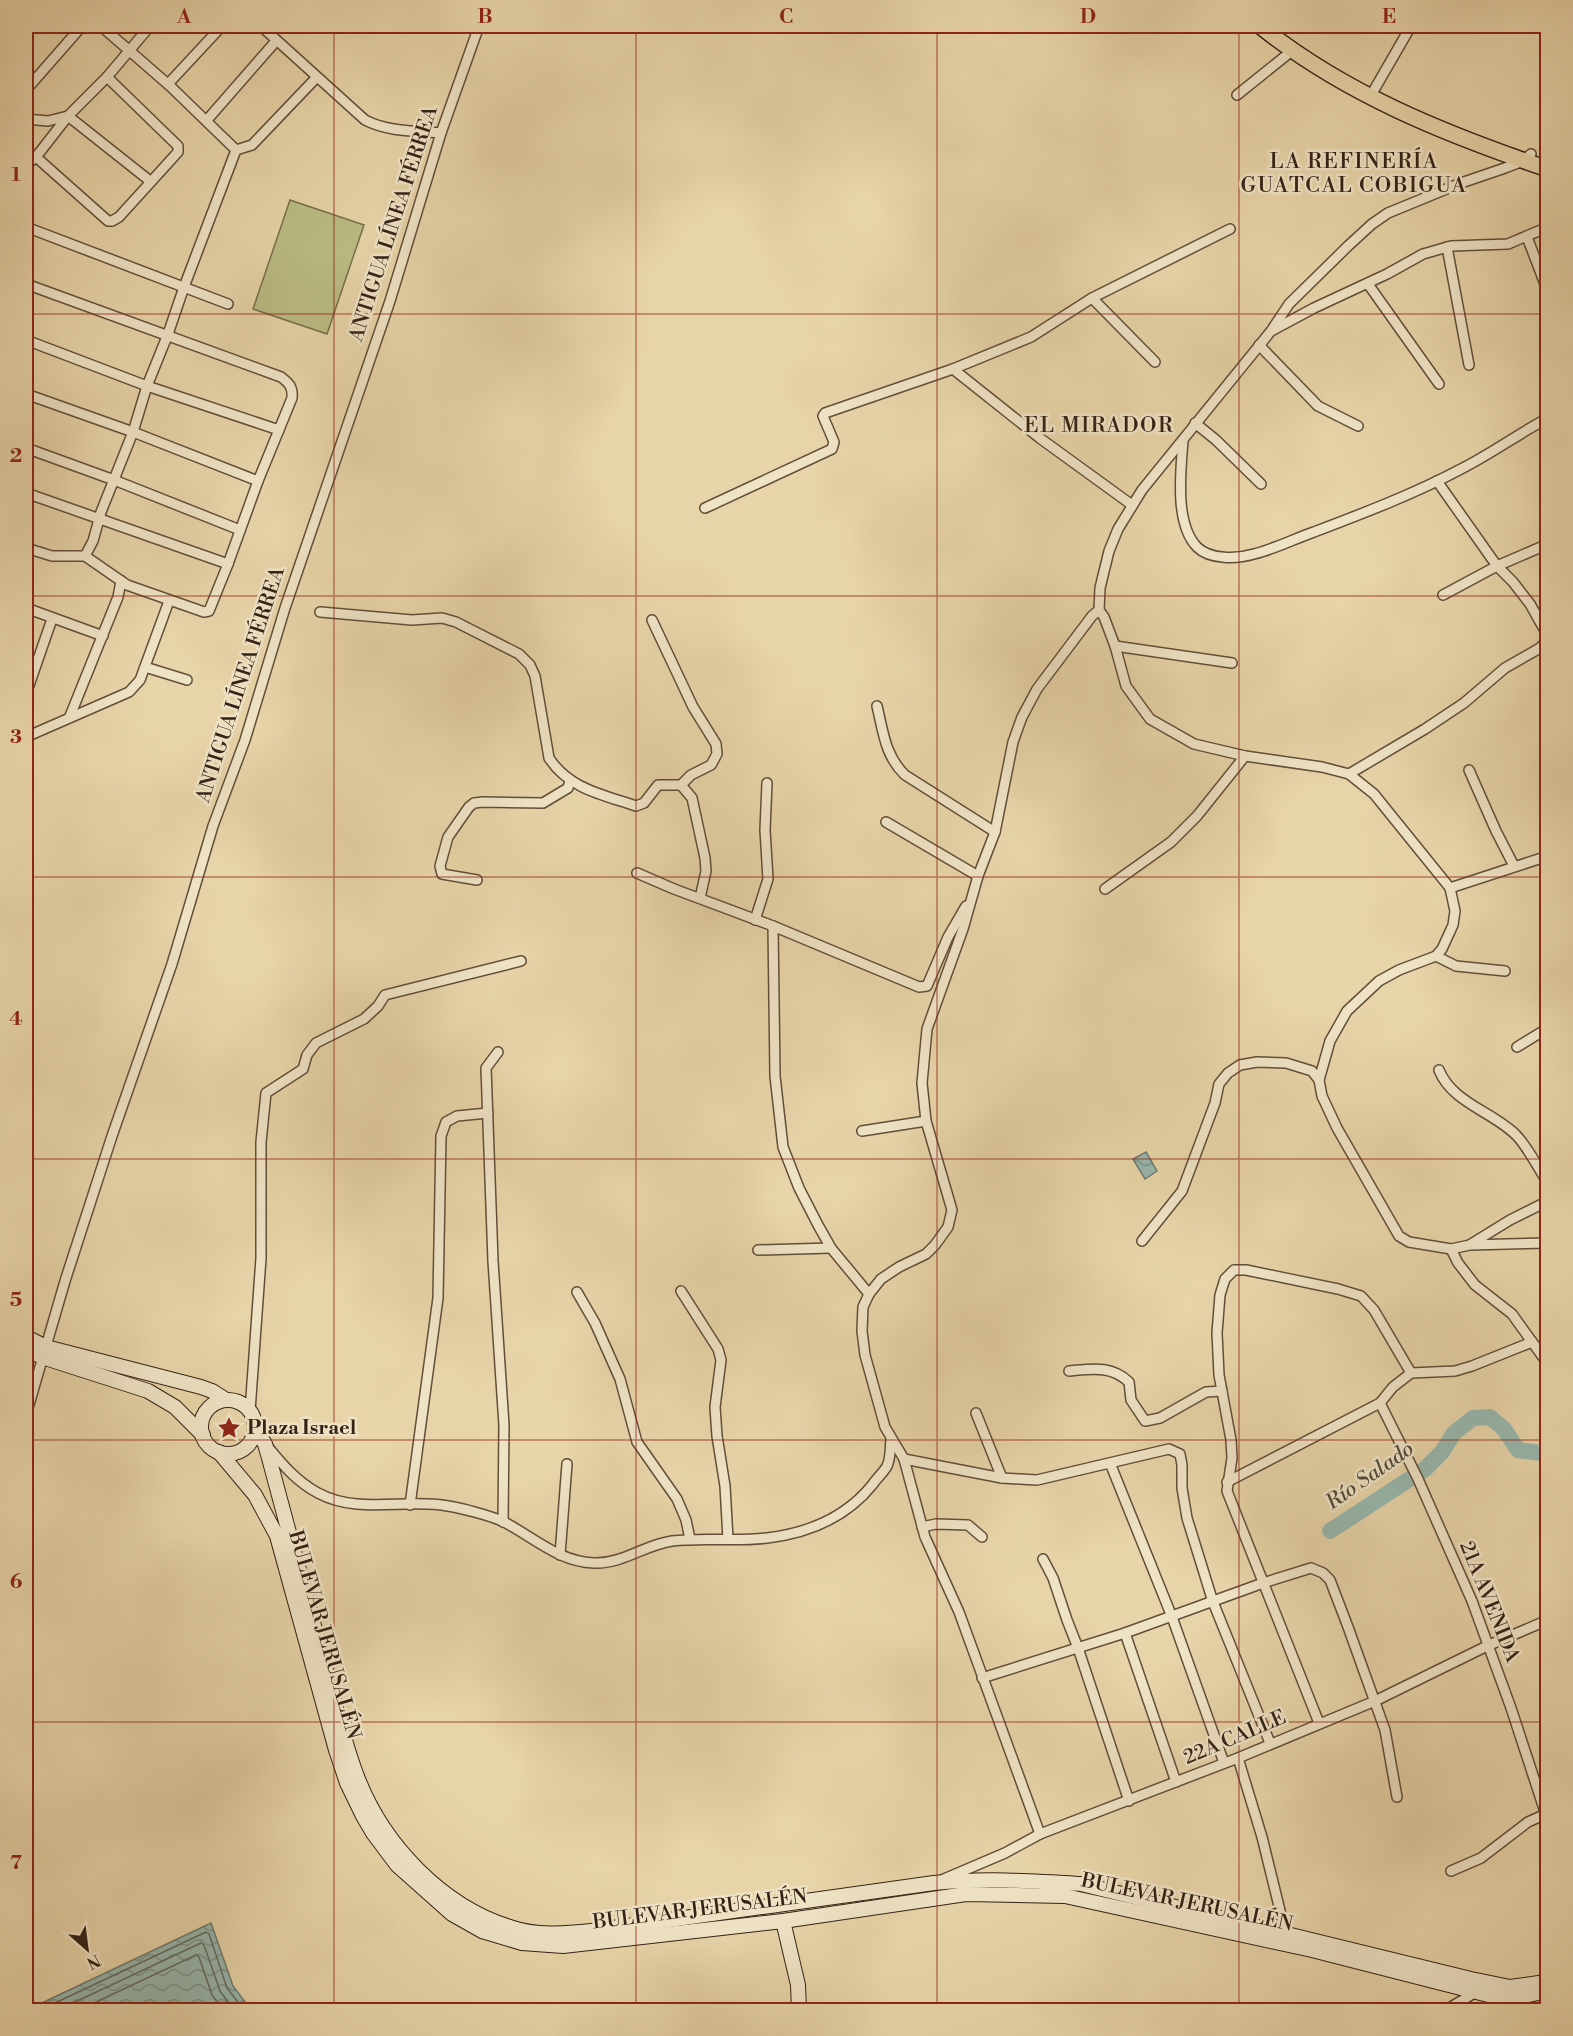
<svg xmlns="http://www.w3.org/2000/svg" width="1573" height="2036" font-family="'Libre Bodoni',serif">
	<style>
		.pitch { fill: #babc84; stroke: #786f4d; stroke-width: 1.5 }
		.water { fill: url(#water-waves); stroke: #707b71; stroke-width: 1.5 }
		.lines { fill: none; stroke-linecap: round; stroke-linejoin: round }
		.shore { stroke: #666c62; stroke-width: 1.5 }
		.river { stroke: #97b7ad; stroke-width: 16 }
		.street-casing { stroke: #624e3a; stroke-width: 12 }
		.secondary-casing { stroke: #352216; stroke-width: 16 }
		.primary-casing { stroke: #352216; stroke-width: 18 }
		.street { stroke: #efe3c6; stroke-width: 9 }
		.secondary { stroke: #efe3c6; stroke-width: 14 }
		.primary { stroke: #e7d4a8; stroke-width: 15 }
		.grid { fill: none; stroke: #8f2418; stroke-width: 1.5; stroke-opacity: 0.55 }
		.labels { text-anchor: middle; dominant-baseline: central; stroke-width: 5; stroke-linejoin: round; paint-order: stroke }
		.street-label { font-size: 20px; fill: #352216; stroke: #efe3c6 }
		.poi-label { font-size: 20px; font-weight: bold; fill: #352216; stroke: #efe3c6; text-anchor: start }
		.neighbourhood-label { font-size: 21px; letter-spacing: 1.5px; fill: #352216; stroke: #efe3c6 }
		.water-label { font-size: 21px; font-style: italic; fill: #4e473c; stroke: #efe3c6 }
		.neatline { fill: none; stroke: #8f2418; stroke-width: 2 }
		.grid-label { font-size: 20px; text-anchor: middle; font-weight: bold; fill: #8f2418 }
	</style>
	<defs>
		<pattern id="water-waves" width="16" height="10" patternUnits="userSpaceOnUse" patternTransform="scale(1.5)"><rect width="16" height="10" fill="#97b7ad"/><path d="M0 5q4-4 8 0t8 0" fill="none" stroke="#7c948c"/></pattern>
	</defs>
	<rect width="100%" height="100%" fill="#e7d4a8"/>
	<filter id="stains"><feTurbulence type="fractalNoise" baseFrequency=".00333" numOctaves="4"/><feColorMatrix values="0 0 0 0 .2 0 0 0 0 .09 0 0 0 0 .02 0 0 0 .5 -.17"/></filter>
	<radialGradient id="worn" r=".72"><stop offset=".6" stop-color="#630" stop-opacity="0"/><stop offset="1" stop-color="#630" stop-opacity=".3"/></radialGradient>
	<!-- pitch -->
	<polygon class="pitch" points="290,200 364,225 327,334 253,309"/>
	<!-- water -->
	<g class="water">
		<polygon points="1146,1152 1157,1171 1145,1179 1133,1159"/>
		<polygon points="211,1923 233,1986 251,2010 27,2010"/>
	</g>
	<g class="lines">
		<!-- shore -->
		<g class="shore">
			<polyline points="40,2010 206,1932 209,1934 227,1988 244,2010"/>
			<polyline points="58,2010 201,1943 204,1945 220,1991 234,2010"/>
			<polyline points="79,2010 196,1955 199,1957 212,1995 223,2010"/>
		</g>
		<!-- river -->
		<polyline class="river" points="1330,1531 1425,1469 1442,1452 1454,1433 1473,1418 1490,1417 1504,1429 1518,1450 1548,1454"/>
		<!-- street casing -->
		<g class="street-casing">
			<g id="street">
				<path d="M 261,26 L 365,120 C 388,132 416,131 441,133"/>
				<polyline points="168,84 222,26"/>
				<polyline points="26,90 82,26"/>
				<polyline points="1237,95 1293,50"/>
				<polyline points="1370,97 1411,26"/>
				<polyline points="26,119 48,121 68,116 150,181"/>
				<polyline points="207,120 276,41"/>
				<polyline points="236,150 252,145 316,78"/>
				<polyline points="1531,154 1523,161 1505,168 1461,183 1388,213 1372,224 1348,246 1289,304 1271,331 1142,490 1118,529 1109,551 1100,588 1099,610 1104,617 1115,646 1126,686 1150,719 1194,744 1245,756 1322,767 1349,774 1374,794 1450,888 1455,911 1453,925 1442,949 1436,956 1399,970 1379,981 1347,1011 1330,1041 1319,1080 1322,1096 1337,1128 1399,1236 1409,1242 1451,1249 1470,1245 1548,1243"/>
				<polyline points="36,157 108,221 112,221 119,217 178,152 178,146 107,77"/>
				<polyline points="26,165 36,157 68,116 107,77 150,26"/>
				<polyline points="26,227 228,304"/>
				<polyline points="1527,237 1548,292"/>
				<polyline points="1447,247 1469,365"/>
				<path d="M 26,284 L 281,377 C 289,383 293,387 292,398 L 258,481 L 228,564 L 209,611 L 204,612 L 127,585 L 85,556"/>
				<polyline points="1368,284 1439,384"/>
				<polyline points="1092,298 1155,362"/>
				<polyline points="1273,330 1314,308 1387,274 1423,254 1451,246 1508,244 1548,227"/>
				<polyline points="26,340 147,386 279,430"/>
				<polyline points="1259,345 1318,406 1358,426"/>
				<polyline points="953,369 1041,439 1132,505"/>
				<polyline points="26,394 133,432 258,481"/>
				<polyline points="1195,423 1216,440 1261,484"/>
				<path d="M 1183,440 C 1181,470 1174,523 1197,547 C 1210,560 1237,559 1254,554 C 1274,549 1294,539 1314,532 C 1364,513 1414,494 1461,469 C 1491,454 1518,434 1548,418"/>
				<polyline points="26,448 114,480 240,530"/>
				<polyline points="1437,481 1497,566 1513,582 1530,604 1548,636"/>
				<polyline points="26,493 228,564"/>
				<polyline points="705,508 832,449 834,442 823,416 825,413 953,369 1031,337 1092,298 1230,229"/>
				<polyline points="26,548 52,556 85,556 93,541 101,512 133,432 147,386 168,334 184,287 236,150 170,86 101,26"/>
				<polyline points="1443,595 1497,566 1548,544"/>
				<polyline points="26,608 103,636"/>
				<path d="M 320,612 L 412,620 L 442,618 L 456,622 L 519,654 L 530,665 L 535,676 L 549,758 C 569,789 604,795 636,806 L 644,803 L 658,785 L 681,785 L 692,798 L 705,858 L 706,871 L 700,898"/>
				<polyline points="652,620 693,707 716,744 717,754 711,765 691,775 681,785"/>
				<polyline points="1115,646 1232,663"/>
				<polyline points="145,667 187,680"/>
				<polyline points="26,694 52,619"/>
				<path d="M 877,706 C 883,731 885,756 905,775 L 995,832"/>
				<polyline points="70,716 118,597 121,581"/>
				<polyline points="26,737 129,692 140,680 169,601"/>
				<polyline points="1469,770 1496,831 1514,866"/>
				<polyline points="1349,774 1425,729 1464,703 1505,668 1540,648 1548,639"/>
				<polyline points="886,822 978,876"/>
				<polyline points="637,873 674,889 773,926 919,987 927,986 948,937 966,906"/>
				<polyline points="477,880 442,874 440,866 448,837 469,807 474,803 483,802 543,803 568,788 570,781"/>
				<polyline points="1450,888 1548,856"/>
				<polyline points="1105,889 1171,842 1197,816 1245,756"/>
				<polyline points="755,920 768,879 765,830 767,783"/>
				<polyline points="773,926 775,1076 783,1147 799,1188 818,1225 831,1248 869,1294"/>
				<polyline points="1436,956 1456,966 1505,971"/>
				<polyline points="1517,1047 1548,1028"/>
				<polyline points="498,1052 486,1068 493,1261 504,1425 503,1522"/>
				<path d="M 1439,1070 C 1452,1103 1494,1112 1517,1136 C 1529,1149 1538,1168 1548,1183"/>
				<polyline points="862,1131 926,1121"/>
				<polyline points="1142,1241 1182,1191 1215,1103 1219,1084 1228,1073 1240,1065 1257,1062 1286,1063 1312,1071 1319,1080"/>
				<polyline points="1471,1244 1510,1220 1548,1201"/>
				<polyline points="1451,1249 1458,1263 1475,1285 1512,1314 1548,1364"/>
				<polyline points="758,1250 831,1248"/>
				<polyline points="681,1291 718,1349 721,1360 715,1407 717,1436 725,1486 728,1539"/>
				<polyline points="577,1292 595,1323 620,1379 637,1442 677,1499 686,1520 690,1539"/>
				<path d="M 1069,1371 C 1092,1369 1111,1365 1129,1382 L 1131,1400 L 1145,1421 L 1160,1418 L 1206,1392 L 1222,1391"/>
				<polyline points="1380,1403 1418,1479 1472,1601 1511,1708 1548,1821"/>
				<polyline points="250,1411 261,1258 261,1142 266,1093 303,1069 307,1055 316,1043 364,1019 378,1006 385,995 521,961"/>
				<polyline points="976,1413 1002,1478"/>
				<polyline points="26,1415 65,1281 112,1136 172,964 213,826 245,740 285,608 390,301 441,133 479,26"/>
				<path d="M 268,1447 C 282,1464 297,1482 318,1493 C 359,1515 405,1498 448,1506 C 461,1508 492,1516 504,1522 C 533,1537 559,1562 594,1563 C 623,1564 644,1545 672,1541 C 703,1537 736,1542 767,1538 C 809,1533 846,1518 873,1484 C 877,1478 884,1472 887,1466 C 891,1458 890,1448 891,1439"/>
				<polyline points="904,1459 1002,1478 1037,1480 1169,1449 1180,1454 1182,1465 1182,1488 1187,1518 1213,1602 1270,1743"/>
				<polyline points="1110,1463 1172,1617 1224,1763"/>
				<polyline points="1227,1482 1380,1403 1393,1387 1411,1373 1455,1371 1472,1366 1532,1342"/>
				<polyline points="410,1505 438,1298 441,1136 446,1122 457,1116 488,1113"/>
				<polyline points="922,1527 936,1524 968,1525 982,1537"/>
				<polyline points="560,1555 567,1464"/>
				<polyline points="1043,1559 1053,1578 1067,1620 1078,1648 1129,1801"/>
				<polyline points="1125,1633 1176,1782"/>
				<polyline points="982,1678 1125,1633 1263,1583 1311,1568 1323,1573 1330,1580 1348,1627 1385,1730 1397,1797"/>
				<polyline points="1319,1723 1227,1491 1232,1458 1231,1440 1219,1375 1217,1333 1220,1295 1225,1279 1234,1270 1246,1270 1338,1289 1361,1296 1374,1310 1411,1373"/>
				<polyline points="1238,1758 1262,1837 1286,1935"/>
				<polyline points="1040,1834 959,1612 925,1537 904,1459 885,1427 865,1355 862,1331 863,1307 869,1294 881,1279 899,1267 926,1254 935,1245 948,1227 952,1210 926,1121 922,1083 927,1029 963,929 978,876 995,832 1013,742 1022,717 1037,689 1092,616 1099,610"/>
				<polyline points="1451,1871 1481,1858 1528,1822 1548,1813"/>
				<polyline points="944,1879 1005,1853 1040,1834 1238,1758 1375,1701 1487,1646 1548,1620"/>
				<polyline points="1496,1997 1498,2010"/>
				<polyline points="1446,2010 1476,1992"/>
			</g>
		</g>
		<!-- secondary casing -->
		<g class="secondary-casing">
			<g id="secondary">
				<polyline points="26,1337 46,1347 201,1387 212,1391 226,1400"/>
				<polyline points="26,1349 42,1357 148,1391 175,1407 203,1435"/>
				<circle cx="228" cy="1427" r="27"/>
				<path d="M 255,1427 L 265,1444 L 269,1458 C 286,1523 304,1587 321,1652 C 333,1694 342,1738 358,1779 C 384,1845 442,1906 510,1927 C 536,1936 565,1934 591,1931 L 934,1883 C 983,1878 1031,1881 1081,1884 L 1471,1979 L 1510,1987 L 1546,1982"/>
				<polyline points="219,1452 255,1495 277,1536 336,1750 347,1783 363,1816 373,1833 397,1865 452,1914 482,1931 522,1943 563,1946 783,1921 966,1894 1065,1896 1312,1950 1496,1997 1519,1997 1548,1991"/>
				<polyline points="783,1921 798,1985 799,2010"/>
			</g>
		</g>
		<!-- primary casing -->
		<g class="primary-casing">
			<path id="primary" d="M 1260,26 C 1345,94 1445,134 1548,169"/>
		</g>
		<!-- street -->
		<use href="#street" class="street"/>
		<!-- secondary -->
		<use href="#secondary" class="secondary"/>
		<!-- primary -->
		<use href="#primary" class="primary"/>
	</g>
	<!-- grid -->
	<path class="grid" d="M 334,26 L 334,2010M 636,26 L 636,2010M 937,26 L 937,2010M 1239,26 L 1239,2010M 26,314 L 1548,314M 26,596 L 1548,596M 26,877 L 1548,877M 26,1159 L 1548,1159M 26,1440 L 1548,1440M 26,1722 L 1548,1722"/>
	<!-- icons -->
	<defs>
		<g id="sight-bare" transform="scale(1.8)"><path d="M0-6L1.8-2.2L6-1.7L2.9 1.2L3.7 5.4L0 3.3L-3.7 5.4L-2.9 1.2L-6-1.7L-1.8-2.2Z" fill="#8f2418" stroke="#efe3c6" stroke-width="2.5" paint-order="stroke"/></g>
	</defs>
	<g fill-rule="evenodd">
		<use href="#sight-bare" x="229" y="1428"/>
	</g>
	<g class="labels">
		<!-- street labels -->
		<g class="street-label">
			<text transform="translate(394 224) rotate(-72)">ANTIGUA LÍNEA FÉRREA</text>
			<text transform="translate(241 685) rotate(-72)">ANTIGUA LÍNEA FÉRREA</text>
			<text transform="translate(1489 1602) rotate(68)">21A AVENIDA</text>
			<text transform="translate(324 1635) rotate(74)">BULEVAR JERUSALÉN</text>
			<text transform="translate(1235 1738) rotate(-23)">22A CALLE</text>
			<text transform="translate(1187 1903) rotate(12)">BULEVAR JERUSALÉN</text>
			<text transform="translate(700 1910) rotate(-7)">BULEVAR JERUSALÉN</text>
		</g>
		<!-- poi labels -->
		<g class="poi-label">
			<text x="247" y="1428">Plaza Israel</text>
		</g>
		<!-- neighbourhood labels -->
		<g class="neighbourhood-label">
			<text x="1354" y="162">LA REFINERÍA<tspan x="1354" dy="24">GUATCAL COBIGUA</tspan></text>
			<text x="1099" y="426">EL MIRADOR</text>
		</g>
		<!-- water labels -->
		<g class="water-label">
			<text transform="translate(1370 1476) rotate(-35)">Río Salado</text>
		</g>
	</g>
	<!-- margin -->
	<rect width="1573" height="2036" fill="none" stroke="#e7d4a8" stroke-width="66"/>
	<!-- north arrow -->
	<g transform="translate(87 1949) rotate(152)" stroke="#efe3c6" stroke-width="4.5" paint-order="stroke">
	<path d="M0-4.5L10 22L0 15L-10 22Z" fill="#352216"/>
	<text y="-9" font-size="16" font-weight="bold" text-anchor="middle" fill="#352216">N</text>
	</g>
	<rect x="33" y="33" width="1507" height="1970" class="neatline"/>
	<g class="grid-label">
		<text x="184" y="23">A</text>
		<text x="485" y="23">B</text>
		<text x="786" y="23">C</text>
		<text x="1088" y="23">D</text>
		<text x="1389" y="23">E</text>
		<text x="16" y="181">1</text>
		<text x="16" y="462">2</text>
		<text x="16" y="743">3</text>
		<text x="16" y="1025">4</text>
		<text x="16" y="1306">5</text>
		<text x="16" y="1588">6</text>
		<text x="16" y="1869">7</text>
	</g>
	<rect width="100%" height="100%" filter="url(#stains)"/>
	<rect width="100%" height="100%" fill="url(#worn)"/>
</svg>
